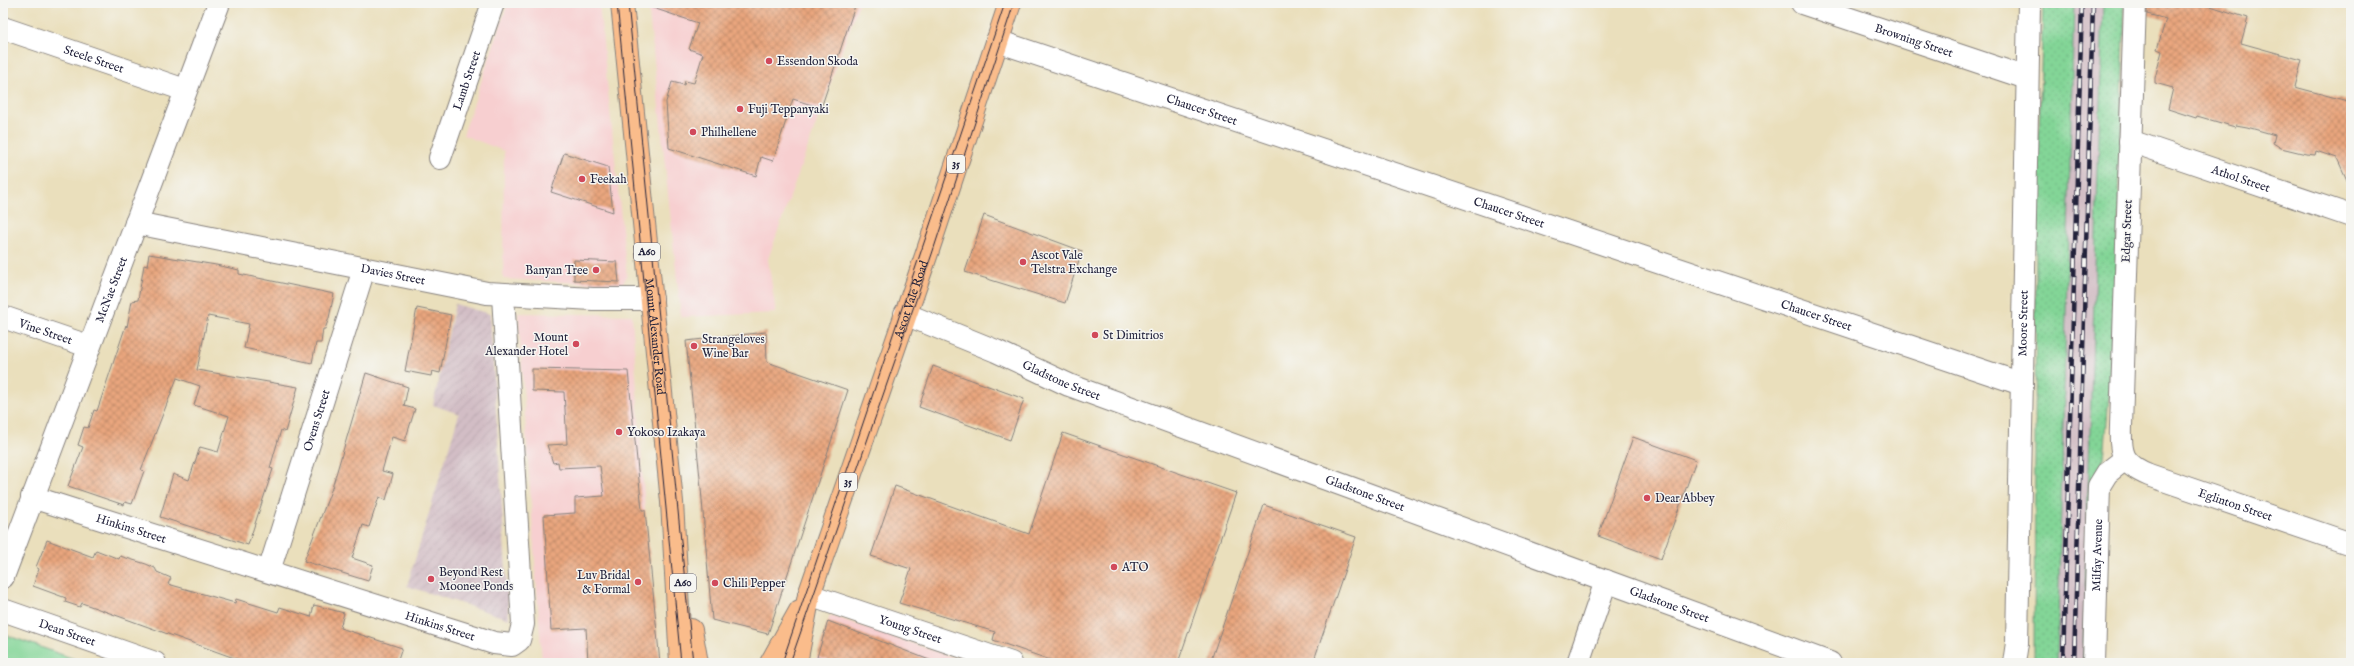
<svg xmlns="http://www.w3.org/2000/svg" width="2354" height="666" font-family="'IM FELL English',serif">
	<style>
		.built { fill: #f7cfd0 }
		.industrial { fill: url(#industrial-furrows) }
		.railway { fill: #d2bdc5 }
		.green { fill: url(#green-dots); stroke: #527c69 }
		.pitch { fill: #83d597; stroke: #527c69 }
		.building { fill: url(#building-cross-hatch) }
		.lines { fill: none; stroke-linecap: round; stroke-linejoin: round }
		.minor-casing { stroke: #86807c; stroke-width: 24 }
		.major-casing { stroke: #86807c; stroke-width: 24 }
		.minor { stroke: #fff; stroke-width: 22 }
		.major { stroke: #fabc8b; stroke-width: 22 }
		.tram { stroke: #22223b; stroke-width: 1 }
		.rail-casing { stroke: #22223b; stroke-width: 4.5 }
		.rail { stroke: #f6f6f2; stroke-width: 3; stroke-dasharray: 9; stroke-linecap: butt }
		.poi-dot { fill: #d1495b; stroke: #f6f6f2; stroke-width: 1.5 }
		.labels { text-anchor: middle; dominant-baseline: central; stroke-width: 3; stroke-linejoin: round; paint-order: stroke }
		.shield { fill: #f6f6f2; stroke: #626272; stroke-width: 1 }
		.shield-label { font-size: 11px; font-weight: bold; fill: #22223b }
		.street-label { font-size: 12px; fill: #22223b; stroke: #f6f6f2 }
		.poi-label { font-size: 12px; fill: #22223b; stroke: #f6f6f2; text-anchor: start }
	</style>
	<defs>
		<pattern id="industrial-furrows" width="10" height="10" patternUnits="userSpaceOnUse"><rect width="10" height="10" fill="#d2bdc5"/><path d="M-1 1l2-2M0 10L10 0M9 11l2-2" fill="none" stroke="#b4a2aa"/></pattern>
		<pattern id="green-dots" width="8" height="8" patternUnits="userSpaceOnUse"><rect width="8" height="8" fill="#83d597"/><path d="M2 2h.1M6 6h.1" fill="none" stroke="#71b783" stroke-width="1.8" stroke-linecap="round"/></pattern>
		<pattern id="building-cross-hatch" width="8" height="8" patternUnits="userSpaceOnUse"><rect width="8" height="8" fill="#e9a67e"/><path d="M0 0l8 8M0 8l8-8" fill="none" stroke="#bc8768"/></pattern>
	</defs>
	<rect width="100%" height="100%" fill="#f6f6f2"/>
	<filter id="ink" filterUnits="userSpaceOnUse"><feTurbulence type="fractalNoise" baseFrequency=".025" numOctaves="2"/><feDisplacementMap in="SourceGraphic" scale="8" xChannelSelector="R" yChannelSelector="G"/><feConvolveMatrix kernelMatrix="1 2 1 2 8 2 1 2 1" color-interpolation-filters="sRGB"/></filter>
	<filter id="wash" filterUnits="userSpaceOnUse"><feTurbulence type="fractalNoise" baseFrequency=".012" numOctaves="4" result="noise"/><feDisplacementMap in="SourceGraphic" scale="16" xChannelSelector="R" yChannelSelector="G"/><feGaussianBlur stdDeviation="0.9" result="paint"/><feColorMatrix in="noise" values="0 0 0 0 0 0 0 0 0 0 0 0 0 0 0 0 0 1.4 0 .05"/><feComposite in="paint" operator="in"/></filter>
	<g filter="url(#wash)">
		<rect width="100%" height="100%" fill="#eadfbc"/>
		<!-- built -->
		<g class="built">
			<polygon points="508,3 599,3 627,276 622,285 503,279 504,151 463,135"/>
			<polygon points="648,3 859,3 768,259 776,313 681,317"/>
			<polygon points="518,313 632,315 645,510 660,663 542,663"/>
			<polygon points="830,615 969,663 815,663"/>
		</g>
		<!-- industrial -->
		<polygon class="industrial" points="455,304 490,314 509,619 407,586 459,414 433,405"/>
		<!-- railway -->
		<polygon class="railway" points="2074,3 2103,3 2083,663 2057,663"/>
		<!-- green -->
		<g class="green">
			<polygon points="2043,3 2074,3 2057,663 2034,663 2036,233"/>
			<polygon points="2103,3 2125,3 2118,233 2109,396 2088,663 2083,663"/>
		</g>
		<!-- pitch -->
		<polygon class="pitch" points="3,634 86,663 3,663"/>
		<g id="blocks">
			<!-- building -->
			<g class="building">
				<polygon points="648,3 856,3 821,108 793,99 773,161 761,157 756,176 669,148 666,102 672,82 684,85 685,81 694,83 703,54 689,49 698,23 647,6"/>
				<polygon points="2147,3 2201,3 2248,18 2241,43 2302,60 2295,87 2351,102 2351,189 2337,158 2316,151 2315,155 2306,154 2281,148 2273,143 2275,135 2247,127 2236,125 2235,127 2197,116 2196,118 2168,109 2173,88 2155,83 2155,78 2162,51 2157,49 2166,19 2147,14"/>
				<polygon points="564,153 608,167 613,212 551,192"/>
				<polygon points="984,215 1082,251 1065,303 965,272"/>
				<polygon points="149,254 216,265 239,270 239,274 334,294 329,318 325,329 323,329 321,343 316,343 312,363 244,348 249,324 208,316 197,370 298,387 285,432 281,430 270,468 273,469 248,545 160,517 173,474 189,480 200,447 218,452 229,416 194,405 200,386 177,378 141,470 144,471 132,504 125,502 124,505 68,486 83,447 78,445 84,427 88,428 94,410 97,411 126,325 127,327 132,301 138,300 144,265 147,266"/>
				<polygon points="574,260 617,262 619,282 574,280"/>
				<polygon points="417,308 451,315 440,373 432,371 431,376 405,371"/>
				<polygon points="766,332 767,362 848,390 768,634 712,620 701,488 686,341"/>
				<polygon points="933,366 1024,399 1010,440 919,407"/>
				<polygon points="532,369 628,371 642,510 645,510 660,663 588,662 586,628 551,630 544,515 575,513 575,498 604,496 600,466 559,468 558,462 553,463 547,445 567,444 564,392 532,391"/>
				<polygon points="366,373 408,387 404,406 415,409 405,441 392,437 382,471 393,474 386,500 379,497 369,527 363,525 352,558 373,565 368,581 304,561 332,488"/>
				<polygon points="1063,433 1236,493 1178,663 1059,663 993,640 995,632 899,603 911,569 871,556 895,486 1029,534"/>
				<polygon points="1633,437 1696,460 1661,559 1598,536"/>
				<polygon points="1264,505 1356,537 1313,663 1210,663"/>
				<polygon points="47,540 93,557 96,550 119,559 120,556 146,564 155,568 157,572 171,578 168,584 235,603 236,599 278,612 280,607 311,617 314,605 344,613 340,628 402,648 397,663 248,663 82,603 80,607 65,602 66,598 33,586 39,569 36,567"/>
				<polygon points="828,621 932,661 932,663 835,663 817,657"/>
			</g>
		</g>
	</g>
	<g filter="url(#ink)">
		<use href="#blocks" fill-opacity="0" stroke="#86807c" stroke-width="1"/>
		<g class="lines">
			<!-- minor casing -->
			<g class="minor-casing">
				<g id="minor">
					<path id="s1" d="M 1802,3 L 2027,78"/>
					<path id="s2" d="M 2135,3 L 2121,426 C 2120,454 2122,464 2149,475 L 2351,544"/>
					<path id="s3" d="M 3,28 L 185,90"/>
					<path id="s4" d="M 997,41 L 2022,384"/>
					<path id="s5" d="M 2130,141 L 2351,216"/>
					<path id="s6" d="M 440,158 L 493,3"/>
					<path id="s7" d="M 136,223 L 487,293 L 593,299 L 652,299"/>
					<path id="s8" d="M 905,314 L 996,351 L 1069,385 L 1830,663"/>
					<path id="s9" d="M 3,317 L 88,346"/>
					<path id="s10" d="M 32,497 L 494,643 L 512,645 L 519,640 L 523,624 L 503,296"/>
					<path id="s11" d="M 269,571 L 364,269"/>
					<path id="s12" d="M 3,577 L 219,3"/>
					<path id="s13" d="M 809,595 L 1011,663"/>
					<path id="s14" d="M 3,610 L 155,663"/>
					<polyline points="1578,663 1606,581"/>
					<path id="s15" d="M 2014,663 L 2017,643 L 2029,3"/>
					<path id="s16" d="M 2094,663 L 2099,486 L 2107,473 L 2125,459"/>
				</g>
			</g>
			<!-- major casing -->
			<g class="major-casing">
				<g id="major">
					<path id="s17" d="M 622,3 L 672,502 L 681,663"/>
					<polyline points="691,630 697,663"/>
					<polyline points="771,663 800,611"/>
					<path id="s18" d="M 796,663 L 809,595 L 927,253 L 1010,3"/>
				</g>
			</g>
			<!-- minor -->
			<use href="#minor" class="minor"/>
			<!-- major -->
			<use href="#major" class="major"/>
			<!-- tram -->
			<g class="tram">
				<polyline points="617,3 681,663"/>
				<polyline points="628,3 693,663"/>
				<polyline points="782,663 1005,3"/>
				<polyline points="790,663 932,254 1014,3"/>
			</g>
			<!-- rail casing -->
			<g class="rail-casing">
				<g id="rail">
					<polyline points="2063,663 2082,3"/>
					<polyline points="2074,663 2093,3"/>
				</g>
			</g>
			<!-- rail -->
			<use href="#rail" class="rail"/>
		</g>
	</g>
	<!-- markers -->
	<g class="poi-dot">
		<circle cx="769" cy="61" r="4"/>
		<circle cx="740" cy="109" r="4"/>
		<circle cx="693" cy="132" r="4"/>
		<circle cx="582" cy="179" r="4"/>
		<circle cx="1023" cy="262" r="4"/>
		<circle cx="596" cy="270" r="4"/>
		<circle cx="1095" cy="335" r="4"/>
		<circle cx="576" cy="344" r="4"/>
		<circle cx="694" cy="346" r="4"/>
		<circle cx="619" cy="432" r="4"/>
		<circle cx="1647" cy="498" r="4"/>
		<circle cx="1114" cy="567" r="4"/>
		<circle cx="431" cy="579" r="4"/>
		<circle cx="638" cy="582" r="4"/>
		<circle cx="715" cy="583" r="4"/>
	</g>
	<g class="labels">
		<!-- shield labels -->
		<g class="shield">
			<rect x="947" y="155" width="18" height="18" rx="3"/>
			<rect x="634" y="243" width="26" height="18" rx="3"/>
			<rect x="839" y="473" width="18" height="18" rx="3"/>
			<rect x="670" y="574" width="26" height="18" rx="3"/>
		</g>
		<g class="shield-label">
			<text x="956" y="164">35</text>
			<text x="647" y="252">A60</text>
			<text x="848" y="482">35</text>
			<text x="683" y="583">A60</text>
		</g>
		<!-- street labels -->
		<g class="street-label">
			<text stroke="none"><textPath href="#s1" startOffset="118">Browning Street</textPath></text>
			<text stroke="none"><textPath href="#s3" startOffset="96">Steele Street</textPath></text>
			<text stroke="none"><textPath href="#s6" startOffset="82">Lamb Street</textPath></text>
			<text stroke="none"><textPath href="#s4" startOffset="216">Chaucer Street</textPath></text>
			<text stroke="none"><textPath href="#s5" startOffset="117">Athol Street</textPath></text>
			<text stroke="none"><textPath href="#s4" startOffset="540">Chaucer Street</textPath></text>
			<text transform="translate(2127 231) rotate(-88)">Edgar Street</text>
			<text stroke="none"><textPath href="#s7" startOffset="262">Davies Street</textPath></text>
			<text stroke="none"><textPath href="#s12" startOffset="307">McNae Street</textPath></text>
			<text stroke="none"><textPath href="#s18" startOffset="382">Ascot Vale Road</textPath></text>
			<text stroke="none"><textPath href="#s4" startOffset="864">Chaucer Street</textPath></text>
			<text stroke="none"><textPath href="#s15" startOffset="340">Moore Street</textPath></text>
			<text stroke="none"><textPath href="#s9" startOffset="45">Vine Street</textPath></text>
			<text stroke="none"><textPath href="#s17" startOffset="335">Mount Alexander Road</textPath></text>
			<text stroke="none"><textPath href="#s8" startOffset="170">Gladstone Street</textPath></text>
			<text stroke="none"><textPath href="#s11" startOffset="158">Ovens Street</textPath></text>
			<text stroke="none"><textPath href="#s8" startOffset="494">Gladstone Street</textPath></text>
			<text stroke="none"><textPath href="#s2" startOffset="577">Eglinton Street</textPath></text>
			<text stroke="none"><textPath href="#s10" startOffset="104">Hinkins Street</textPath></text>
			<text stroke="none"><textPath href="#s16" startOffset="108">Milfay Avenue</textPath></text>
			<text stroke="none"><textPath href="#s8" startOffset="818">Gladstone Street</textPath></text>
			<text stroke="none"><textPath href="#s10" startOffset="428">Hinkins Street</textPath></text>
			<text stroke="none"><textPath href="#s13" startOffset="107">Young Street</textPath></text>
			<text stroke="none"><textPath href="#s14" startOffset="68">Dean Street</textPath></text>
		</g>
		<!-- poi labels -->
		<g class="poi-label">
			<text x="777" y="61">Essendon Skoda</text>
			<text x="748" y="109">Fuji Teppanyaki</text>
			<text x="701" y="132">Philhellene</text>
			<text x="590" y="179">Feekah</text>
			<text x="1031" y="255">Ascot Vale<tspan x="1031" dy="14">Telstra Exchange</tspan></text>
			<text x="588" y="270" text-anchor="end">Banyan Tree</text>
			<text x="1103" y="335">St Dimitrios</text>
			<text x="568" y="337" text-anchor="end">Mount<tspan x="568" dy="14">Alexander Hotel</tspan></text>
			<text x="702" y="339">Strangeloves<tspan x="702" dy="14">Wine Bar</tspan></text>
			<text x="627" y="432">Yokoso Izakaya</text>
			<text x="1655" y="498">Dear Abbey</text>
			<text x="1122" y="567">ATO</text>
			<text x="439" y="572">Beyond Rest<tspan x="439" dy="14">Moonee Ponds</tspan></text>
			<text x="630" y="575" text-anchor="end">Luv Bridal<tspan x="630" dy="14">&amp; Formal</tspan></text>
			<text x="723" y="583">Chili Pepper</text>
		</g>
	</g>
	<!-- margin -->
	<rect width="2354" height="666" fill="none" stroke="#f6f6f2" stroke-width="16"/>
</svg>
